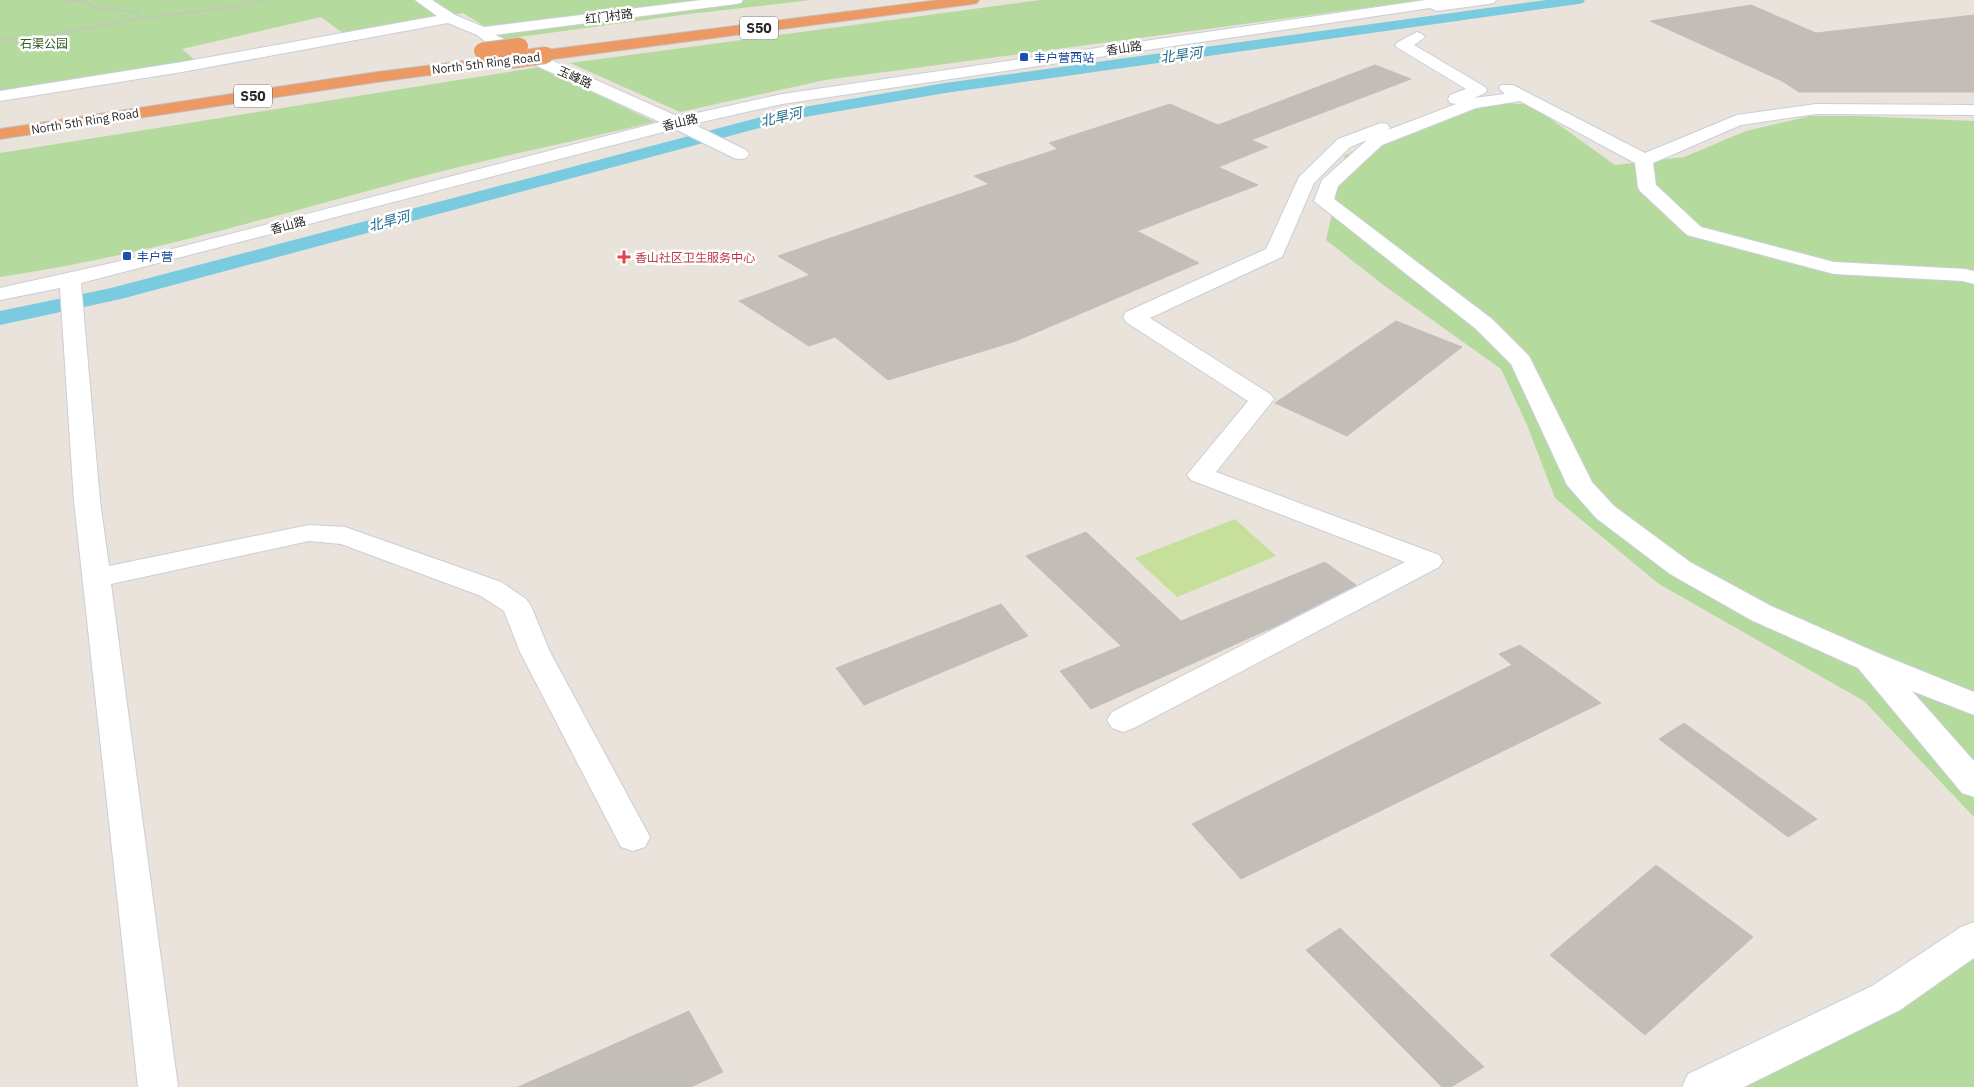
<svg xmlns="http://www.w3.org/2000/svg" width="1974" height="1087" font-family="'IBM Plex Sans','Noto Sans SC',sans-serif">
	<style>
		.green { fill: #b5da9e }
		.pitch { fill: #c6e09b }
		.lines { fill: none; stroke-linecap: round; stroke-linejoin: round }
		.canal { fill: #7acae0; fill-rule: evenodd }
		.building { fill: #c2bdb7; stroke: #c4beb6 }
		.minor-casing { stroke: #caced9; stroke-width: 2 }
		.highway-casing { stroke: #c3c3c3; stroke-width: 2 }
		.path { stroke: #c3c3c3; stroke-width: 2; stroke-dasharray: 2.5 1; stroke-linecap: butt }
		.minor { fill: #fff; fill-rule: evenodd }
		.highway { fill: #ec9964; fill-rule: evenodd }
		.highway-bridge-casing { stroke: #c3c3c3; stroke-width: 18; stroke-linecap: butt }
		.highway-bridge { stroke: #ec9964; stroke-width: 16 }
		.transit-dot { fill: #1a4fb4; stroke: #fff; stroke-width: 2 }
		.health-dot { fill: #e0444e; stroke: #fff; stroke-width: 2 }
		.labels { text-anchor: middle; dominant-baseline: central; stroke-width: 5; stroke-linejoin: round; paint-order: stroke }
		.far-street-label { font-size: 12px; fill: #282828; stroke: #fff }
		.far-park-label { font-size: 12px; fill: #305d21; stroke: #fff }
		.far-transit-label { font-size: 12px; fill: #164399; stroke: #fff; text-anchor: start }
		.far-health-label { font-size: 12px; fill: #be3a42; stroke: #fff; text-anchor: start }
		.shield { fill: #fff; stroke: #686868; stroke-width: 1 }
		.shield-label { font-size: 14px; font-weight: bold; fill: #282828 }
		.far-water-label { font-size: 14px; font-style: italic; fill: #1c6989; stroke: #fff }
	</style>
	<rect width="100%" height="100%" fill="#e9e3dc"/>
	<!-- green -->
	<g class="green">
		<polygon points="0,0 812,0 689,14 505,39 463,13 344,34 321,17 182,49 197,62 0,94"/>
		<polygon points="1040,0 1424,0 825,80 680,112 570,63"/>
		<path d="M 540,67 L 655,122 C 571,142 487,159 404,181 C 270,217 138,257 0,277 L 0,153 Z"/>
		<polygon points="1492,103 1530,104 1615,165 1684,157 1746,131 1810,116 1859,116 1974,121 1974,817 1864,701 1659,584 1555,498 1527,425 1501,369 1382,284 1326,240 1345,155"/>
		<polygon points="1974,935 1974,1087 1702,1087"/>
	</g>
	<!-- pitch -->
	<polygon class="pitch" points="1235,519 1276,556 1177,597 1135,558"/>
	<g class="lines">
		<!-- canal -->
		<polygon class="canal" points="1546,0 1585,0 1583,3 1578,4 945,93 793,119 121,299 0,325 0,311 111,288 792,109 945,83"/>
	</g>
	<!-- building -->
	<g class="building">
		<polygon points="1751,5 1816,33 1974,15 1974,92 1799,92 1782,81 1650,21"/>
		<polygon points="1375,65 1411,79 1251,140 1268,147 1218,167 1258,185 1137,231 1199,263 1016,341 888,380 835,337 809,346 739,301 810,275 778,256 989,184 974,176 1058,149 1049,143 1170,104 1218,125"/>
		<polygon points="1396,321 1462,347 1347,436 1275,403"/>
		<polygon points="1086,532 1181,621 1325,562 1356,585 1276,626 1091,709 1060,671 1121,646 1026,556"/>
		<polygon points="1001,604 1028,636 864,705 836,668"/>
		<polygon points="1520,645 1601,703 1241,879 1192,824 1512,665 1499,654"/>
		<polygon points="1684,723 1817,819 1788,837 1659,739"/>
		<polygon points="1656,865 1753,937 1645,1035 1550,955"/>
		<polygon points="1340,928 1484,1067 1451,1087 1442,1087 1306,950"/>
		<polygon points="689,1011 723,1072 691,1087 518,1087"/>
	</g>
	<g class="lines">
		<!-- minor casing -->
		<g class="minor-casing">
			<g id="minor">
				<polygon points="415,0 432,0 455,15 484,27 702,0 743,0 741,3 736,4 495,35 679,117 782,94 1426,0 1496,0 1494,3 1489,4 1437,11 1430,8 782,104 693,124 746,150 749,154 746,158 740,159 734,158 675,129 81,283 100,501 109,566 309,525 345,527 501,582 526,599 531,606 550,652 650,837 645,847 633,851 621,847 520,652 504,611 481,596 341,544 309,541 111,584 178,1087 138,1087 74,501 60,288 0,300 0,288 161,252 660,122 488,44 477,35 448,23 182,72 0,101 0,91 182,62 437,16"/>
				<polygon points="1417,32 1422,34 1425,37 1414,45 1485,87 1487,90 1485,93 1474,98 1505,94 1499,88 1501,85 1513,85 1645,153 1737,115 1816,104 1974,105 1974,115 1816,114 1741,125 1653,163 1656,185 1701,227 1834,262 1965,269 1974,271 1974,284 1963,281 1834,274 1687,235 1640,191 1638,187 1635,163 1520,101 1476,108 1382,145 1338,186 1334,199 1492,319 1529,356 1592,482 1614,506 1690,562 1771,606 1880,654 1974,692 1974,715 1912,691 1974,761 1974,797 1962,793 1858,668 1751,620 1670,574 1596,518 1567,485 1511,364 1476,329 1314,201 1322,180 1367,140 1350,147 1314,183 1282,257 1150,318 1270,394 1274,399 1216,472 1439,555 1443,561 1439,567 1134,728 1123,732 1112,728 1107,720 1112,712 1405,562 1191,480 1187,475 1191,470 1248,401 1126,322 1123,317 1126,312 1266,249 1299,177 1338,139 1381,123 1387,124 1390,128 1388,130 1456,104 1450,103 1448,99 1450,95 1466,89 1398,48 1395,45 1398,42"/>
				<polygon points="1974,922 1974,958 1900,1010 1744,1087 1682,1087 1688,1074 1872,986 1961,927"/>
			</g>
		</g>
		<!-- highway casing -->
		<g class="highway-casing">
			<g id="highway">
				<polygon points="939,0 979,0 977,3 972,4 546,60 541,58 538,55 541,52 546,50"/>
				<polygon points="506,56 512,58 514,61 512,64 377,82 0,139 0,129 377,72"/>
			</g>
		</g>
		<!-- path -->
		<g class="path">
			<polyline points="58,0 79,1"/>
			<polyline points="140,18 236,7 263,0"/>
			<polyline points="0,39 47,36 140,18 136,12 98,8 79,1 83,0"/>
		</g>
		<!-- minor -->
		<use href="#minor" class="minor"/>
		<!-- highway -->
		<use href="#highway" class="highway"/>
		<!-- highway-bridge casing -->
		<g class="highway-bridge-casing">
			<g id="highway-bridge">
				<polyline points="482,51 520,46"/>
				<polyline points="506,61 546,55"/>
			</g>
		</g>
		<!-- highway-bridge -->
		<use href="#highway-bridge" class="highway-bridge"/>
	</g>
	<!-- markers -->
	<g class="transit-dot">
		<rect x="1019" y="52" width="10" height="10" rx="2.5"/>
		<rect x="122" y="251" width="10" height="10" rx="2.5"/>
	</g>
	<path class="health-dot" d="M621.5 249.5h5v5h5v5h-5v5h-5v-5h-5v-5h5z"/>
	<g class="labels">
		<!-- far-street labels -->
		<g class="far-street-label">
			<text transform="translate(609 16) rotate(-7)">红门村路</text>
			<text transform="translate(1124 48) rotate(-8)">香山路</text>
			<text transform="translate(486 63) rotate(-7)">North 5th Ring Road</text>
			<text transform="translate(575 77) rotate(24)">玉峰路</text>
			<text transform="translate(85 121) rotate(-9)">North 5th Ring Road</text>
			<text transform="translate(680 122) rotate(-14)">香山路</text>
			<text transform="translate(288 225) rotate(-15)">香山路</text>
		</g>
		<!-- far-park labels -->
		<g class="far-park-label">
			<text x="44" y="43">石渠公园</text>
		</g>
		<!-- far-transit labels -->
		<g class="far-transit-label">
			<text x="1034" y="57">丰户营西站</text>
			<text x="137" y="256">丰户营</text>
		</g>
		<!-- far-health labels -->
		<g class="far-health-label">
			<text x="635" y="257">香山社区卫生服务中心</text>
		</g>
		<!-- shield labels -->
		<g class="shield">
			<rect x="740" y="16.5" width="38" height="23" rx="4"/>
			<rect x="234" y="84.5" width="38" height="23" rx="4"/>
		</g>
		<g class="shield-label">
			<text x="759" y="28">S50</text>
			<text x="253" y="96">S50</text>
		</g>
		<!-- far-water labels -->
		<g class="far-water-label">
			<text transform="translate(1181 55) rotate(-8)">北旱河</text>
			<text transform="translate(781 117) rotate(-13)">北旱河</text>
			<text transform="translate(389 221) rotate(-15)">北旱河</text>
		</g>
	</g>
</svg>
